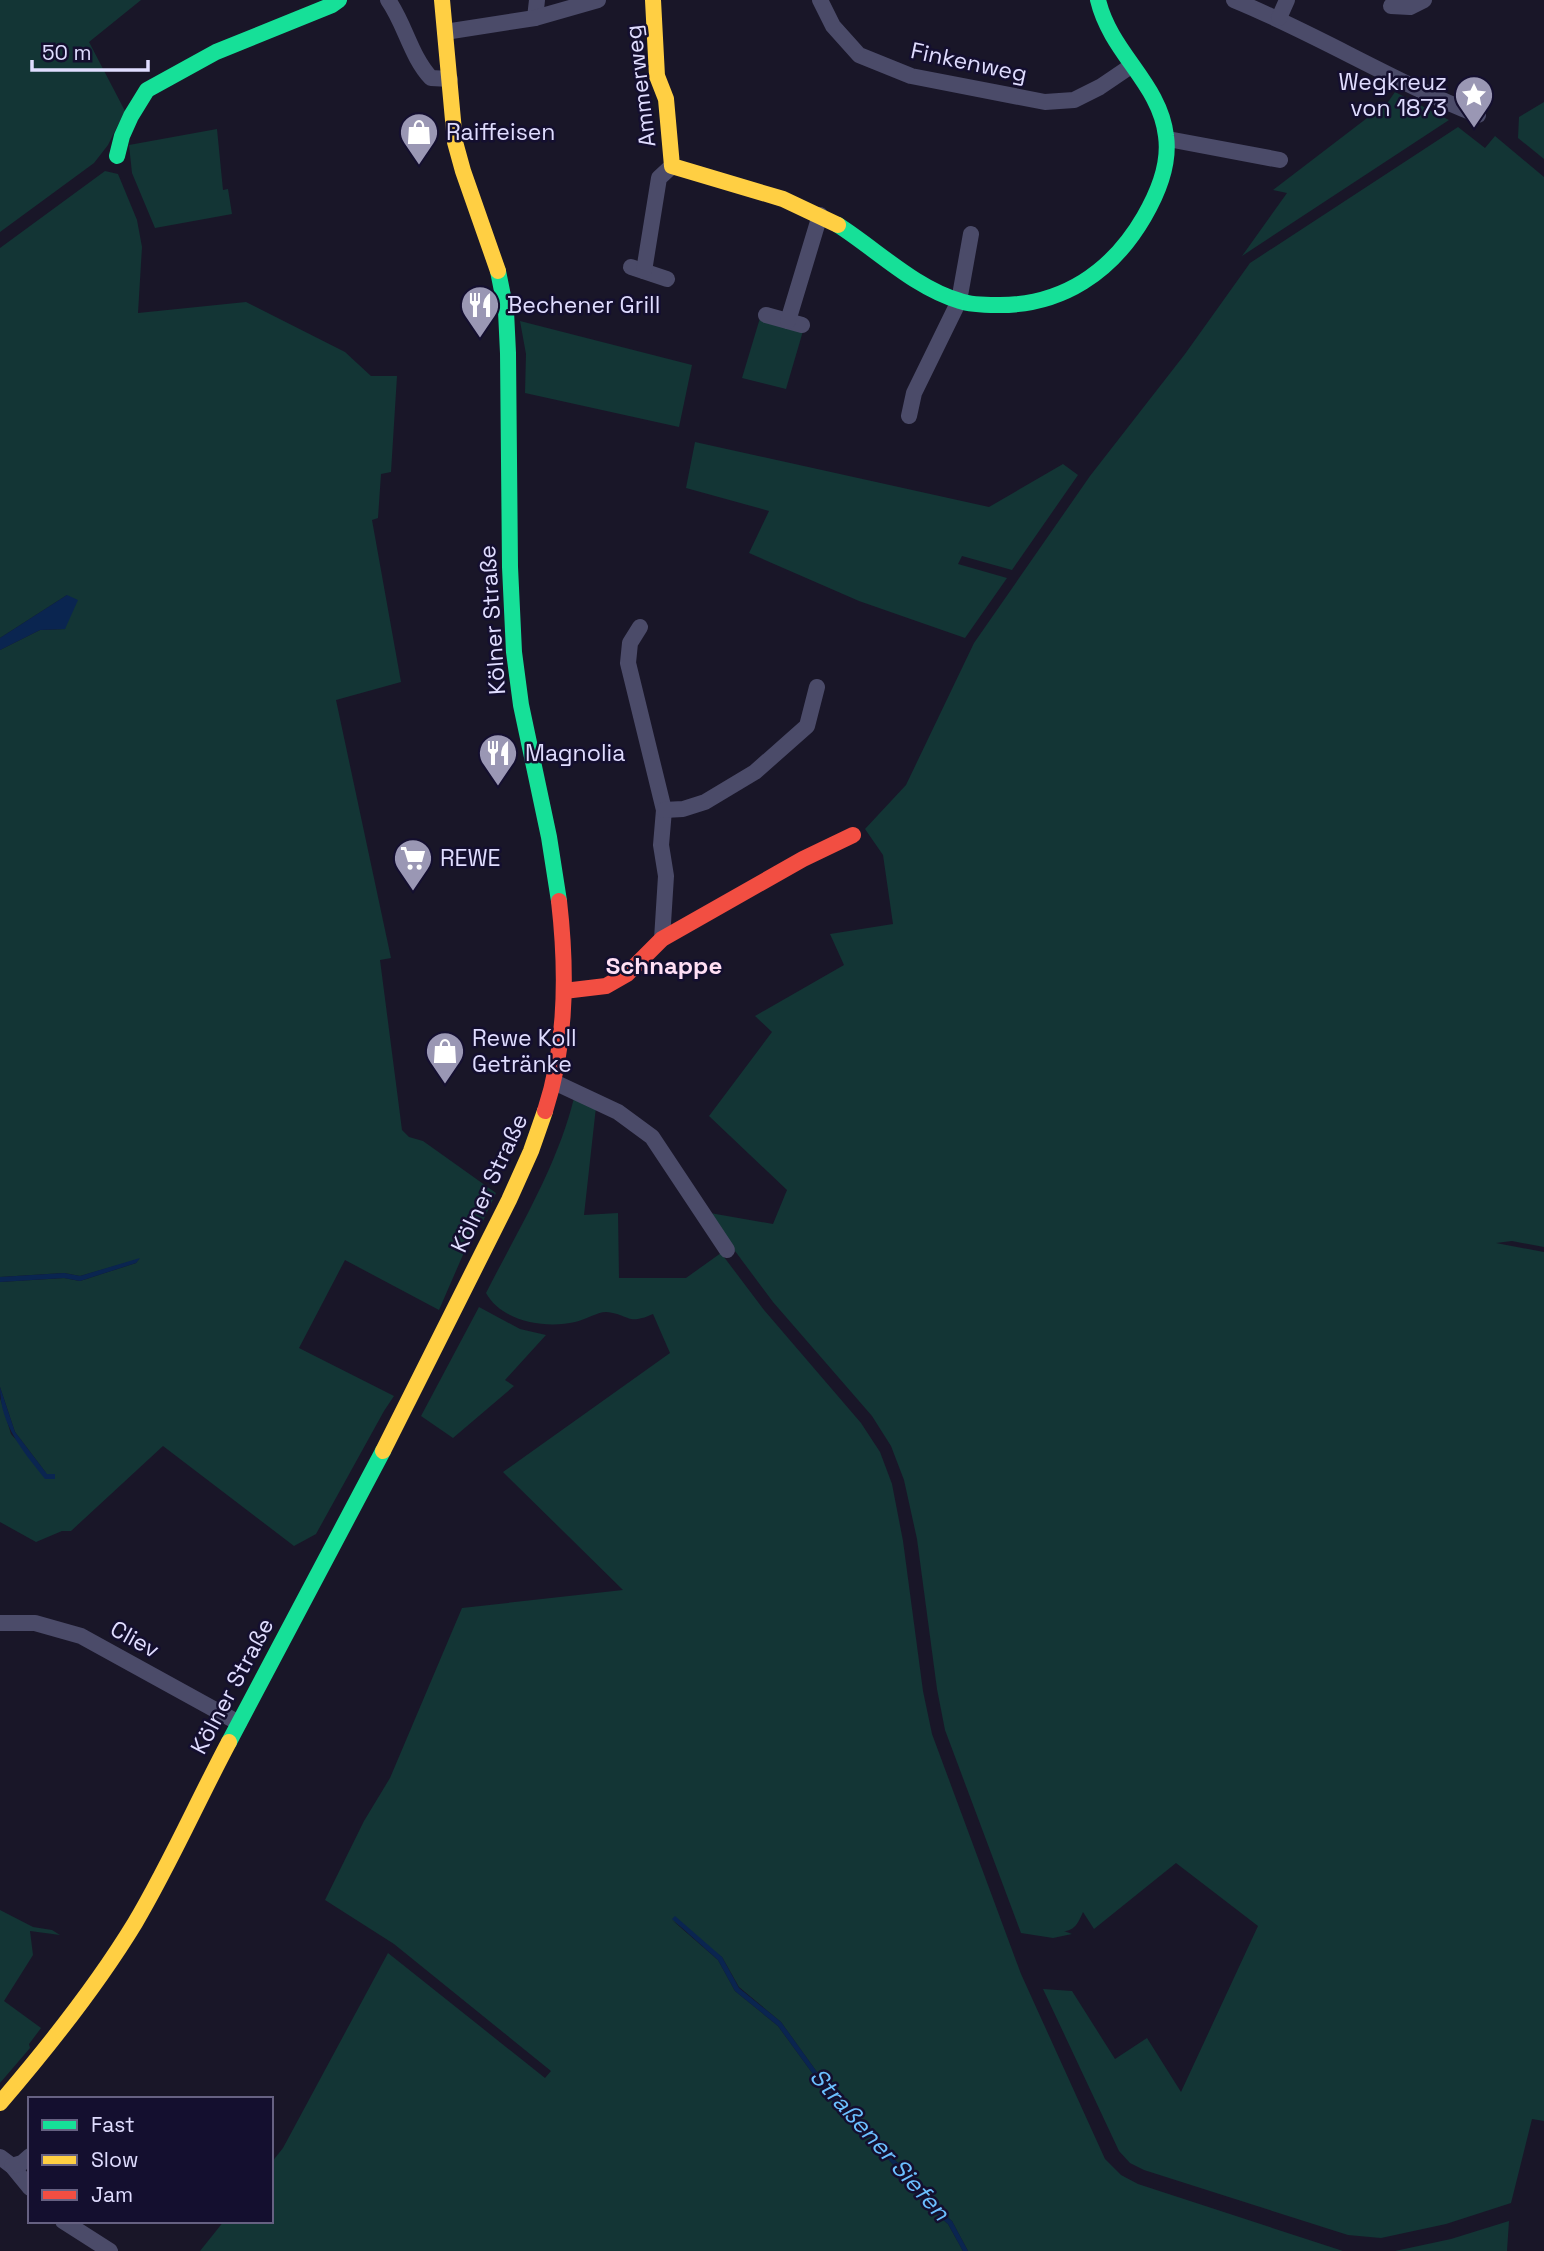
<svg xmlns="http://www.w3.org/2000/svg" width="1544" height="2251" font-family="'Space Grotesk',sans-serif">
	<style>
		.green { fill: #133535 }
		.water { fill: #0a2550 }
		.lines { fill: none; stroke-linecap: round; stroke-linejoin: round }
		.street { stroke: #4b4b69; stroke-width: 16 }
		.fast { stroke: #16e098; stroke-width: 16 }
		.slow { stroke: #ffcf43; stroke-width: 16 }
		.jam { stroke: #f24e42; stroke-width: 16 }
		.labels { text-anchor: middle; dominant-baseline: central; stroke-width: 5; stroke-linejoin: round; paint-order: stroke }
		.street-label { font-size: 23px; fill: #e0ddff; stroke: #140f2f }
		.poi-label { font-size: 23px; fill: #e0ddff; stroke: #140f2f; text-anchor: start }
		.neighbourhood-label { font-size: 24px; font-weight: bold; fill: #ffdff4; stroke: #140f2f }
		.water-label { font-size: 24px; font-style: italic; fill: #6bbfff; stroke: #140f2f }
	</style>
	<rect width="100%" height="100%" fill="#191628"/>
	<!-- green -->
	<g class="green">
		<polygon points="0,0 141,0 89,42 125,111 108,145 94,163 0,232"/>
		<polygon points="1395,92 1449,120 1242,256 1287,193 1273,190 1388,102"/>
		<polygon points="1544,102 1544,159 1518,138 1519,117"/>
		<path d="M 1458,127 L 1485,148 L 1495,136 L 1544,177 L 1544,1247 L 1512,1241 L 1496,1243 L 1544,1252 L 1544,2121 L 1532,2119 L 1511,2203 L 1446,2224 L 1381,2238 L 1348,2235 L 1144,2170 L 1130,2163 L 1119,2151 L 1043,1989 L 1072,1991 L 1115,2059 L 1147,2038 L 1181,2092 L 1258,1926 L 1176,1863 L 1094,1929 L 1083,1912 C 1079,1921 1075,1931 1064,1931 L 1072,1934 L 1053,1938 L 1021,1933 L 945,1730 L 937,1689 L 917,1539 L 904,1480 L 891,1446 L 872,1416 L 773,1302 L 732,1247 L 710,1213 L 773,1224 L 787,1190 L 709,1116 L 772,1032 L 755,1016 L 844,965 L 830,934 L 893,924 L 883,855 L 865,829 L 906,785 L 974,643 L 1090,476 L 1185,354 L 1250,263 Z"/>
		<polygon points="217,129 223,190 228,189 232,214 155,228 132,173 129,145"/>
		<polygon points="105,171 118,174 137,220 142,247 138,313 246,302 345,352 371,376 397,376 391,472 381,474 378,518 372,520 401,682 336,700 391,958 380,960 402,1130 409,1137 423,1141 496,1193 483,1221 472,1234 439,1310 345,1260 299,1348 394,1396 384,1411 316,1534 294,1546 163,1446 71,1531 62,1531 36,1542 0,1522 0,1398 11,1434 47,1474 15,1432 0,1387 0,1282 64,1278 80,1281 136,1263 139,1259 80,1276 64,1273 0,1277 0,650 40,630 65,629 67,595 0,638 0,248"/>
		<polygon points="760,318 803,331 786,389 742,378"/>
		<polygon points="520,321 692,365 679,427 525,393 526,354"/>
		<polygon points="695,442 989,507 1063,464 1078,475 1012,570 962,556 958,564 1007,578 965,638 859,601 749,553 769,511 686,488"/>
		<path d="M 574,1098 L 596,1107 L 584,1215 L 618,1213 L 619,1278 L 686,1278 L 721,1253 L 764,1310 L 861,1423 L 880,1452 L 892,1484 L 903,1541 L 923,1691 L 932,1734 L 1021,1974 L 1105,2159 L 1121,2175 L 1138,2184 L 1343,2251 L 968,2251 L 952,2221 L 929,2201 L 911,2169 L 897,2162 L 869,2129 L 840,2104 L 781,2022 L 739,1987 L 722,1957 L 672,1920 L 718,1960 L 735,1991 L 778,2026 L 837,2107 L 866,2132 L 894,2166 L 907,2172 L 925,2204 L 948,2224 L 963,2251 L 200,2251 L 224,2221 L 271,2221 L 271,2163 L 283,2148 L 388,1953 L 545,2078 L 551,2071 L 394,1944 L 325,1900 L 364,1821 L 390,1778 L 462,1608 L 623,1590 L 503,1472 L 670,1353 L 653,1314 C 626,1326 630,1314 606,1312 C 597,1312 585,1320 575,1322 C 546,1329 502,1322 486,1293 C 518,1230 557,1167 574,1098 Z"/>
		<polygon points="479,1307 520,1329 546,1335 505,1380 514,1386 453,1438 421,1416"/>
		<polygon points="0,1910 33,1927 52,1930 60,1935 30,1931 33,1955 4,2001 41,2028 29,2044 30,2048 0,2083"/>
		<polygon points="1509,2221 1507,2251 1395,2251 1451,2239"/>
	</g>
	<!-- water -->
	<g class="water">
		<polygon points="67,595 78,600 65,629 40,630 0,650 0,638"/>
		<polygon points="140,1258 136,1263 80,1281 64,1278 0,1282 0,1277 64,1273 80,1276"/>
		<path d="M 0,1387 L 15,1432 L 47,1474 L 55,1474 L 55,1479 L 45,1479 C 23,1451 0,1425 0,1387 Z"/>
		<polygon points="675,1916 722,1957 739,1988 781,2022 840,2104 869,2129 897,2162 911,2169 929,2201 952,2221 968,2251 963,2251 948,2224 925,2204 907,2172 894,2166 866,2132 837,2107 778,2026 735,1991 718,1960 672,1919"/>
	</g>
	<g class="lines">
		<!-- street -->
		<g class="street">
			<path d="M 388,0 C 405,24 411,57 431,78 L 450,79"/>
			<polyline points="820,0 833,26 859,55 911,76 1045,102 1074,100 1100,87 1131,66"/>
			<path d="M 1234,0 C 1317,34 1394,82 1478,115"/>
			<polyline points="1391,6 1410,7 1424,0"/>
			<polyline points="535,18 537,0"/>
			<polyline points="1279,18 1287,0"/>
			<polyline points="445,32 535,18 598,0"/>
			<polyline points="1168,139 1280,160"/>
			<polyline points="631,267 667,279"/>
			<polyline points="644,271 659,178 672,166"/>
			<polyline points="766,315 802,325"/>
			<polyline points="788,321 820,215"/>
			<polyline points="909,416 914,393 959,301 971,234"/>
			<polyline points="640,627 630,643 628,663 664,810 661,845 666,876 662,939"/>
			<polyline points="664,810 683,809 705,802 755,772 807,726 817,687"/>
			<polyline points="554,1082 618,1112 652,1137 727,1250"/>
			<polyline points="0,1623 35,1623 81,1636 239,1723"/>
			<polyline points="0,2157 12,2166 30,2188"/>
			<polyline points="12,2166 22,2163 30,2156"/>
			<polyline points="63,2221 110,2251"/>
		</g>
		<!-- fast -->
		<g class="fast">
			<polyline points="117,156 122,136 131,116 147,90 216,52 332,5 339,0"/>
			<path d="M 838,225 C 877,250 915,288 960,301 C 971,305 985,305 997,305 C 1062,306 1112,272 1144,217 C 1158,193 1170,164 1166,136 C 1160,83 1111,54 1098,0"/>
			<polyline points="498,271 506,311 508,353 510,567 514,652 521,705 549,837 559,901"/>
			<polyline points="229,1742 383,1451"/>
		</g>
		<!-- slow -->
		<g class="slow">
			<polyline points="442,0 455,142 463,171 498,271"/>
			<polyline points="653,0 657,76 666,99 672,166 783,199 838,225"/>
			<polyline points="383,1451 509,1200 531,1151 545,1111"/>
			<path d="M 0,2103 C 49,2046 96,1987 135,1923 C 170,1864 197,1802 229,1742"/>
		</g>
		<!-- jam -->
		<g class="jam">
			<polyline points="564,991 606,986 627,974 662,939 803,859 853,835"/>
			<path d="M 545,1111 C 567,1044 567,970 559,901"/>
		</g>
	</g>
	<!-- icons -->
	<defs>
		<g id="sight-pin" transform="scale(2.0125)"><path d="M0 17L-7.5 6A9.5 9.5 0 1 1 7.5 6Z" fill="#9a97b4" stroke="#140f2f"/><path d="M0-6L1.8-2.2L6-1.7L2.9 1.2L3.7 5.4L0 3.3L-3.7 5.4L-2.9 1.2L-6-1.7L-1.8-2.2Z" fill="#fff"/></g>
		<g id="shop-pin" transform="scale(2.0125)"><path d="M0 17L-7.5 6A9.5 9.5 0 1 1 7.5 6Z" fill="#9a97b4" stroke="#140f2f"/><path d="M-5-2.5h2.3a2.7 3.5 0 0 1 5.4 0H5L5.5 6h-11ZM-1.5-2.5h3a1.5 2.3 0 0 0-3 0Z" fill="#fff"/></g>
		<g id="restaurant-pin" transform="scale(2.0125)"><path d="M0 17L-7.5 6A9.5 9.5 0 1 1 7.5 6Z" fill="#9a97b4" stroke="#140f2f"/><path d="M-5-6h1v4h1v-4h1v4h1v-4h1v5L-1.5 .5V6h-2V.5L-5-1ZM5-6V6H3V1.5H1.5Q1.5-4 5-6Z" fill="#fff"/></g>
		<g id="supermarket-pin" transform="scale(2.0125)"><path d="M0 17L-7.5 6A9.5 9.5 0 1 1 7.5 6Z" fill="#9a97b4" stroke="#140f2f"/><path d="M-6-5.5h2.5l.6 2H6L4.5 2H-2.5L-4.4-4H-6ZM-1.5 3.2a1.3 1.3 0 1 0 .1 0ZM3 3.2a1.3 1.3 0 1 0 .1 0Z" fill="#fff"/></g>
	</defs>
	<g fill-rule="evenodd">
		<use href="#sight-pin" x="1474" y="95"/>
		<use href="#shop-pin" x="419" y="132"/>
		<use href="#restaurant-pin" x="480" y="305"/>
		<use href="#restaurant-pin" x="498" y="753"/>
		<use href="#supermarket-pin" x="413" y="858"/>
		<use href="#shop-pin" x="445" y="1051"/>
	</g>
	<g class="labels">
		<!-- street labels -->
		<g class="street-label">
			<text transform="translate(969 62) rotate(12)">Finkenweg</text>
			<text transform="translate(640 86) rotate(-97)">Ammerweg</text>
			<text transform="translate(492 620) rotate(-94)">Kölner Straße</text>
			<text transform="translate(489 1183) rotate(-65)">Kölner Straße</text>
			<text transform="translate(135 1639) rotate(29)">Cliev</text>
			<text transform="translate(232 1686) rotate(-62)">Kölner Straße</text>
		</g>
		<!-- poi labels -->
		<g class="poi-label">
			<text x="1447" y="82" text-anchor="end">Wegkreuz<tspan x="1447" dy="26">von 1873</tspan></text>
			<text x="446" y="132">Raiffeisen</text>
			<text x="507" y="305">Bechener Grill</text>
			<text x="525" y="753">Magnolia</text>
			<text x="440" y="858">REWE</text>
			<text x="472" y="1038">Rewe Koll<tspan x="472" dy="26">Getränke</tspan></text>
		</g>
		<!-- neighbourhood labels -->
		<g class="neighbourhood-label">
			<text x="664" y="965">Schnappe</text>
		</g>
		<!-- water labels -->
		<g class="water-label">
			<text transform="translate(880 2144) rotate(48)">Straßener Siefen</text>
		</g>
	</g>
	<!-- legend -->
	<rect x="28" y="2097" width="245" height="126" fill="#140f2f" stroke="#666182" stroke-width="2"/>
	<rect x="42" y="2120" width="35" height="10" fill="#16e098" stroke="#666182" stroke-width="2"/>
	<text x="91" y="2132" font-size="21" fill="#e0ddff">Fast</text>
	<rect x="42" y="2155" width="35" height="10" fill="#ffcf43" stroke="#666182" stroke-width="2"/>
	<text x="91" y="2167" font-size="21" fill="#e0ddff">Slow</text>
	<rect x="42" y="2190" width="35" height="10" fill="#f24e42" stroke="#666182" stroke-width="2"/>
	<text x="91" y="2202" font-size="21" fill="#e0ddff">Jam</text>
	<!-- scale -->
	<path d="M32 60v10h116v-10" fill="none" stroke="#e0ddff" stroke-width="3.5"/>
	<text x="42" y="60" font-size="21" fill="#e0ddff" stroke="#140f2f" stroke-width="5" paint-order="stroke">50 m</text>
</svg>
